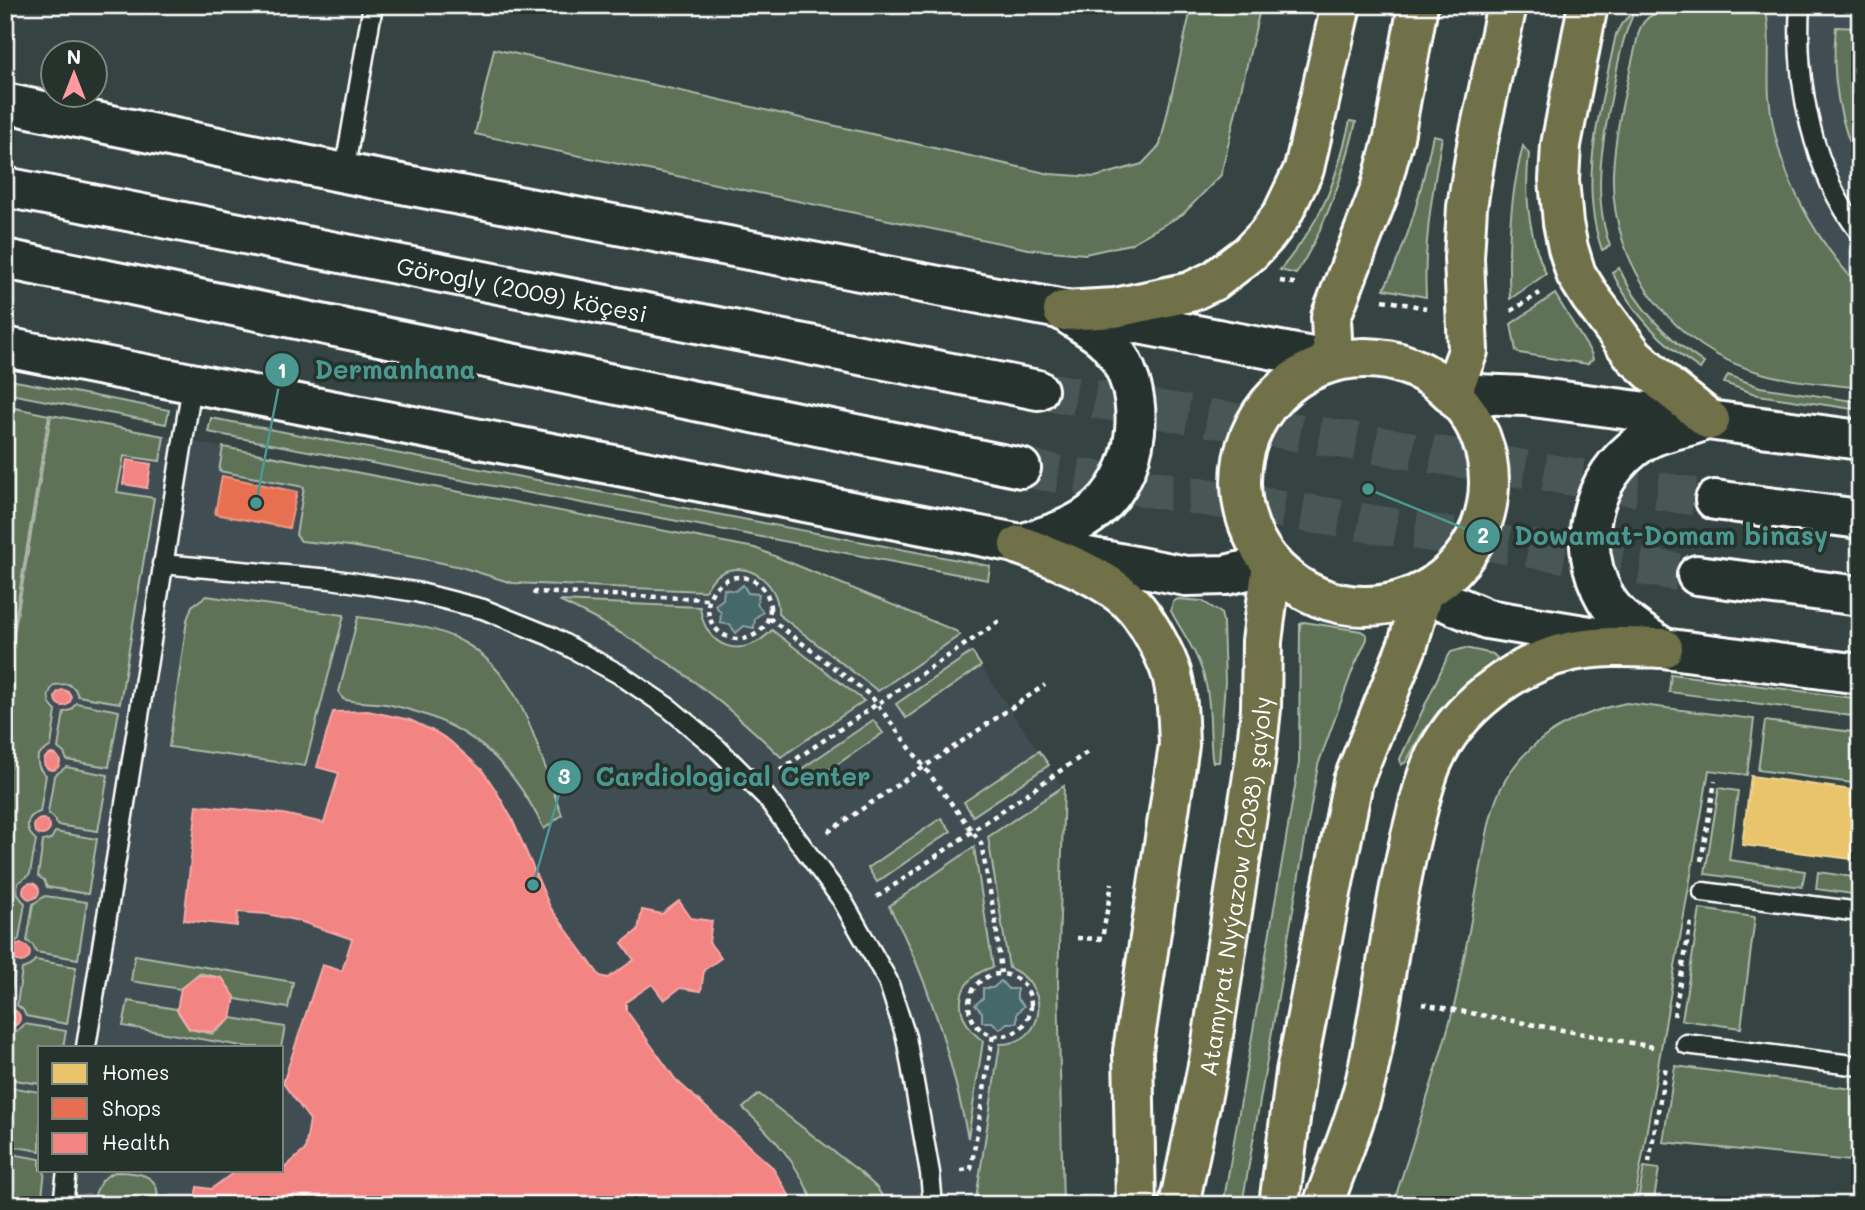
<svg xmlns="http://www.w3.org/2000/svg" width="1865" height="1210" font-family="Mali,sans-serif">
	<style>
		.built { fill: #404e52; fill-rule: evenodd }
		.green { fill: #5d7256; stroke: #aeb8aa; stroke-width: 2 }
		.water { fill: #44676b; stroke: #8fa4a6; stroke-width: 2 }
		.homes { fill: #e9c46a; stroke: #f0d697; stroke-width: 2 }
		.shops { fill: #e76f51; stroke: #ee9a85; stroke-width: 2 }
		.health { fill: #f28482; stroke: #f6a9a8; stroke-width: 2 }
		.lines { fill: none; stroke-linecap: round; stroke-linejoin: round }
		.secondary-tunnel { stroke: #495656; stroke-width: 38; stroke-dasharray: 38 19; stroke-linecap: butt }
		.service-casing { stroke: #fff; stroke-width: 23 }
		.secondary-casing { stroke: #fff; stroke-width: 44 }
		.primary-casing { stroke: #fff; stroke-width: 44 }
		.path { stroke: #fff; stroke-width: 4.5; stroke-dasharray: 5 5; stroke-linecap: butt }
		.service { stroke: #26332d; stroke-width: 18 }
		.secondary { stroke: #26332d; stroke-width: 38 }
		.primary { stroke: #70704a; stroke-width: 38 }
		.labels { text-anchor: middle; dominant-baseline: central; stroke-width: 7; stroke-linejoin: round; paint-order: stroke }
		.street-label { font-size: 24px; fill: #fff; stroke: #26332d }
		.leader { fill: none; stroke: #4b9892; stroke-width: 2.5 }
		.callout-dot { fill: #4b9892; stroke: #26332d; stroke-width: 2.5 }
		.mark-label { font-size: 21px; text-anchor: middle; font-weight: bold; fill: #fff }
		.callout-label { font-size: 26px; text-anchor: middle; font-weight: bold; fill: #4b9892; stroke: #26332d; stroke-width: 7; stroke-linejoin: round; paint-order: stroke }
	</style>
	<rect width="100%" height="100%" fill="#354343"/>
	<filter id="ink" filterUnits="userSpaceOnUse"><feTurbulence type="fractalNoise" baseFrequency=".0143" numOctaves="2"/><feDisplacementMap in="SourceGraphic" scale="14" xChannelSelector="R" yChannelSelector="G"/><feConvolveMatrix kernelMatrix="1 2 1 2 8 2 1 2 1" color-interpolation-filters="sRGB"/></filter>
	<g filter="url(#ink)">
		<!-- built -->
		<g class="built">
			<polygon points="1725,5 1860,5 1860,366 1703,178"/>
			<path d="M 5,405 L 49,414 L 7,673 L 51,415 L 756,548 L 957,631 L 1064,789 L 1058,981 L 1063,1205 L 5,1205 ZM 40,1047 L 282,1047 L 282,1170 L 40,1170 Z"/>
		</g>
		<!-- green -->
		<g class="green">
			<polygon points="1192,5 1261,5 1221,175 1183,214 1130,244 1085,254 1028,249 475,134 494,49 1050,174 1095,177 1142,164 1160,145"/>
			<path d="M 1685,5 L 1764,5 C 1772,24 1767,73 1769,96 C 1774,166 1812,237 1860,287 L 1860,388 C 1828,384 1795,382 1765,374 C 1674,351 1610,266 1613,173 C 1615,126 1629,77 1639,31 C 1646,11 1666,10 1685,5 Z"/>
			<path d="M 1635,11 C 1623,34 1619,59 1614,84 C 1603,139 1591,192 1610,246 L 1602,250 C 1577,180 1602,104 1616,34 L 1622,23 Z"/>
			<path d="M 1836,27 L 1860,28 L 1860,167 C 1839,123 1831,74 1836,27 Z"/>
			<path d="M 1350,121 L 1356,122 C 1343,177 1326,226 1296,274 L 1280,270 C 1323,219 1335,185 1350,121 Z"/>
			<path d="M 1433,135 L 1442,137 C 1433,190 1423,242 1426,297 L 1384,289 C 1410,239 1421,191 1433,135 Z"/>
			<path d="M 1523,146 L 1529,154 C 1524,195 1529,236 1546,274 L 1510,299 C 1507,248 1510,196 1523,146 Z"/>
			<path d="M 1619,268 C 1638,309 1667,338 1704,363 L 1700,369 C 1661,343 1633,314 1612,272 Z"/>
			<polygon points="1555,294 1591,353 1593,359 1587,364 1519,353 1516,351 1511,324"/>
			<polygon points="1728,375 1760,387 1860,402 1860,410 1758,395 1724,383"/>
			<polygon points="5,379 169,410 166,424 5,393"/>
			<polygon points="5,406 49,415 5,679"/>
			<path d="M 51,415 L 164,436 L 160,461 L 124,456 L 117,492 L 154,498 L 120,703 L 78,696 L 75,689 L 68,684 L 54,685 C 46,695 47,703 56,711 L 51,746 L 38,755 C 37,764 38,769 46,775 L 40,812 C 25,816 24,830 36,840 L 30,874 L 18,883 C 16,892 18,897 25,903 L 19,939 L 7,948 C 6,957 8,962 15,968 L 9,1003 L 5,1005 L 5,688 Z"/>
			<polygon points="211,418 990,566 988,580 208,432"/>
			<path d="M 223,447 L 755,548 L 956,631 L 960,635 L 878,691 L 778,614 C 781,582 743,555 715,577 C 711,581 708,586 705,591 L 512,583 L 461,567 L 419,558 L 350,546 L 301,541 L 296,535 L 304,487 L 219,471 Z"/>
			<polygon points="206,596 344,615 305,766 169,747 187,620 192,606"/>
			<path d="M 1178,599 L 1202,601 L 1221,613 L 1223,622 L 1225,682 L 1219,762 L 1213,762 L 1212,758 C 1209,728 1212,699 1202,670 C 1195,648 1181,631 1171,611 L 1173,602 Z"/>
			<path d="M 559,601 L 700,607 C 705,649 743,661 772,630 L 864,701 L 781,757 C 710,688 648,643 559,601 Z"/>
			<path d="M 358,617 C 392,622 432,624 463,642 C 525,676 538,754 562,815 L 544,829 C 510,759 468,722 391,705 C 375,701 358,704 343,699 L 339,692 Z"/>
			<polygon points="1304,622 1361,631 1367,635 1367,639 1353,669 1318,765 1242,1205 1223,1205 1299,763 1300,624"/>
			<polygon points="1465,648 1493,654 1499,660 1477,676 1438,712 1421,735 1406,762 1401,765 1400,759 1446,660 1451,652"/>
			<polygon points="972,652 981,666 906,718 896,704"/>
			<polygon points="1671,674 1860,699 1860,717 1669,692"/>
			<polygon points="76,703 119,711 109,767 67,760 64,753 58,748 64,712 71,710"/>
			<path d="M 1626,703 L 1754,719 L 1747,775 L 1709,770 L 1634,1205 L 1393,1205 C 1414,1137 1438,1070 1455,1002 C 1465,957 1472,912 1481,867 C 1487,834 1491,799 1511,771 C 1537,733 1581,712 1626,703 Z"/>
			<polygon points="873,720 883,733 810,783 800,770"/>
			<polygon points="1765,721 1860,733 1860,784 1758,770"/>
			<polygon points="1039,751 1049,765 973,816 964,802"/>
			<polygon points="66,767 108,775 98,831 57,825 54,818 48,813 54,776"/>
			<path d="M 1064,786 L 1058,981 L 1063,1205 L 975,1205 L 1000,1044 C 1047,1044 1052,984 1009,968 L 988,837 Z"/>
			<polygon points="1719,788 1738,791 1729,860 1805,871 1802,887 1705,874"/>
			<polygon points="941,818 951,831 877,882 868,868"/>
			<polygon points="55,832 97,839 88,894 47,887 44,880 38,876 43,841 51,839"/>
			<path d="M 974,847 L 993,967 C 952,979 952,1018 983,1041 L 968,1138 C 951,1056 929,979 889,906 Z"/>
			<polygon points="1818,872 1860,878 1860,895 1816,889"/>
			<polygon points="45,896 87,902 78,959 36,952 33,945 27,941 33,904"/>
			<polygon points="1700,909 1755,917 1741,1028 1682,1020"/>
			<polygon points="135,955 293,982 288,1008 236,999 222,978 199,973 180,989 131,981"/>
			<polygon points="35,960 76,967 67,1024 26,1016 23,1010 17,1005 22,969 30,966"/>
			<polygon points="128,1001 176,1009 189,1029 213,1034 232,1018 285,1027 281,1047 248,1047 123,1026"/>
			<polygon points="25,1024 66,1031 63,1047 40,1047 40,1084 15,1080 13,1072 7,1067 12,1033 19,1030"/>
			<polygon points="1675,1066 1860,1090 1860,1162 1663,1142"/>
			<polygon points="14,1088 40,1092 40,1151 5,1145 5,1095"/>
			<path d="M 759,1094 L 860,1172 L 877,1188 L 888,1205 L 814,1205 C 799,1164 774,1137 743,1108 Z"/>
			<polygon points="5,1153 40,1159 40,1170 45,1170 41,1205 5,1205"/>
			<polygon points="1644,1167 1659,1169 1653,1205 1637,1205"/>
			<path d="M 115,1172 C 138,1172 164,1174 156,1205 L 93,1205 C 95,1190 100,1177 115,1172 Z"/>
		</g>
		<!-- water -->
		<g class="water">
			<polygon points="743,585 748,593 759,594 757,604 763,612 755,618 754,628 744,626 736,633 730,625 720,623 721,613 715,605 723,599 724,589 735,591"/>
			<polygon points="1001,981 1008,989 1017,989 1017,999 1024,1006 1017,1013 1017,1023 1007,1023 1000,1029 992,1022 982,1022 982,1012 975,1005 983,998 983,988 993,988"/>
		</g>
		<!-- homes -->
		<polygon class="homes" points="1751,776 1860,791 1860,860 1742,845"/>
		<!-- shops -->
		<polygon class="shops" points="222,476 297,492 289,528 215,514"/>
		<!-- health -->
		<g class="health">
			<polygon points="127,460 151,464 147,488 123,484"/>
			<circle cx="63" cy="698" r="8"/>
			<polygon points="368,711 410,720 437,733 450,741 482,770 495,789 512,819 550,907 600,976 608,978 634,960 622,943 638,930 642,910 662,914 679,901 691,918 712,921 709,942 721,958 704,970 701,991 680,988 664,1000 652,984 626,1002 626,1010 676,1080 772,1167 795,1205 194,1205 197,1187 211,1189 237,1170 282,1170 305,1150 310,1120 283,1083 322,965 342,971 352,939 299,921 267,914 238,912 237,926 184,920 197,805 283,814 324,823 339,773 317,767 333,712"/>
			<circle cx="52" cy="762" r="8"/>
			<circle cx="42" cy="827" r="8"/>
			<circle cx="31" cy="891" r="8"/>
			<circle cx="21" cy="953" r="9"/>
			<polygon points="199,975 222,978 235,997 231,1019 212,1032 190,1029 177,1010 181,988"/>
			<circle cx="12" cy="1018" r="8"/>
		</g>
		<g class="lines">
			<!-- secondary-tunnel -->
			<g class="secondary-tunnel">
				<polyline points="1038,390 1715,500"/>
				<polyline points="1021,468 1697,575"/>
			</g>
			<!-- service casing -->
			<g class="service-casing">
				<g id="service">
					<path d="M 1800,5 C 1795,82 1812,171 1860,233"/>
					<polyline points="344,173 373,5"/>
					<polyline points="162,564 331,579 416,592 483,609 550,636 619,674 669,708 718,749 766,797 842,900 888,981 906,1037 930,1173 933,1205"/>
					<polyline points="1703,892 1860,912"/>
					<polyline points="1686,1044 1860,1066"/>
					<polyline points="86,1047 192,385"/>
					<polyline points="63,1205 67,1170"/>
				</g>
			</g>
			<!-- secondary casing -->
			<g class="secondary-casing">
				<g id="secondary">
					<polyline points="5,103 344,173 1333,361"/>
					<path id="s1" d="M 5,187 L 1038,390"/>
					<polyline points="5,259 1021,468"/>
					<polyline points="5,347 1186,576 1226,575 1272,564"/>
					<polyline points="1452,393 1525,396 1860,440"/>
					<polyline points="1715,500 1860,519"/>
					<path d="M 1021,544 C 1045,536 1069,530 1090,515 C 1142,478 1152,389 1107,342 C 1097,331 1080,323 1068,314"/>
					<polyline points="1697,575 1860,596"/>
					<polyline points="1423,592 1487,619 1663,648 1860,674"/>
					<path d="M 1659,645 C 1640,632 1618,619 1606,599 C 1575,544 1589,478 1642,442 C 1657,432 1681,429 1698,423"/>
				</g>
			</g>
			<!-- primary casing -->
			<g class="primary-casing">
				<g id="primary">
					<polyline points="1588,5 1561,145 1559,180 1563,223 1568,248 1576,274 1591,298 1634,356 1666,385 1710,420"/>
					<polyline points="1063,311 1115,308 1190,292 1215,280 1249,254 1266,236 1282,215 1304,169 1341,5"/>
					<circle cx="1365" cy="482" r="124"/>
					<polyline points="1333,361 1331,317 1380,190 1394,137 1418,5"/>
					<polyline points="1452,393 1468,351 1464,258 1467,207 1477,145 1507,5"/>
					<path d="M 1019,545 C 1057,559 1098,573 1129,601 C 1145,615 1166,655 1172,675 C 1178,698 1178,722 1179,745 L 1133,1051 L 1136,1205"/>
					<path id="s2" d="M 1179,1205 L 1209,1061 L 1255,763 L 1261,709 L 1262,641 L 1272,564"/>
					<polyline points="1279,1205 1296,1072 1353,781 1408,644 1423,592"/>
					<path d="M 1323,1205 C 1337,1165 1357,1119 1366,1079 C 1385,995 1392,908 1414,824 C 1419,804 1424,782 1432,763 C 1456,708 1515,663 1573,651 C 1603,645 1632,647 1663,648"/>
				</g>
			</g>
			<!-- path -->
			<g class="path">
				<polyline points="1641,9 1642,5"/>
				<polyline points="1280,281 1299,284"/>
				<polyline points="1383,300 1426,308"/>
				<polyline points="1511,311 1540,293"/>
				<circle cx="739" cy="608" r="31"/>
				<polyline points="534,595 535,592 709,599"/>
				<polyline points="769,618 871,696 981,843 996,924 1001,973"/>
				<polyline points="780,770 1001,620"/>
				<polyline points="828,832 1045,685"/>
				<polyline points="1701,861 1715,781"/>
				<polyline points="877,897 1089,751"/>
				<polyline points="1077,938 1102,939 1112,883"/>
				<circle cx="1000" cy="1005" r="31"/>
				<polyline points="1422,1004 1654,1047"/>
				<polyline points="1674,1016 1691,921"/>
				<polyline points="1649,1162 1666,1066"/>
				<polyline points="961,1170 971,1169 993,1035"/>
			</g>
			<!-- service -->
			<use href="#service" class="service"/>
			<!-- secondary -->
			<use href="#secondary" class="secondary"/>
			<!-- primary -->
			<use href="#primary" class="primary"/>
		</g>
	</g>
	<g class="labels">
		<!-- street labels -->
		<g class="street-label">
			<text stroke="none"><textPath href="#s1" startOffset="527">Görogly (2009) köçesi</textPath></text>
			<text stroke="none"><textPath href="#s2" startOffset="324">Atamyrat Nyýazow (2038) şaýoly</textPath></text>
		</g>
	</g>
	<!-- callouts -->
	<path class="leader" d="M256 503L282 370M1368 489L1483 536M533 885L564 777"/>
	<g class="callout-dot">
		<circle cx="256" cy="503" r="7"/>
		<circle cx="1368" cy="489" r="7"/>
		<circle cx="533" cy="885" r="7"/>
		<circle cx="282" cy="370" r="18"/>
		<circle cx="1483" cy="536" r="18"/>
		<circle cx="564" cy="777" r="18"/>
	</g>
	<g class="mark-label">
		<text x="282" y="378">1</text>
		<text x="1483" y="543">2</text>
		<text x="564" y="784">3</text>
	</g>
	<g class="callout-label">
		<text x="395" y="379">Dermanhana</text>
		<text x="1671" y="545">Dowamat-Domam binasy</text>
		<text x="733" y="786">Cardiological Center</text>
	</g>
	<!-- margin -->
	<rect width="1865" height="1210" fill="none" stroke="#26332d" stroke-width="28"/>
	<rect x="14" y="14" width="1837" height="1182" fill="none" stroke="#fff" stroke-width="2.5" filter="url(#ink)"/>
	<!-- legend -->
	<rect x="38" y="1046" width="245" height="126" fill="#26332d" stroke="#7d8581" stroke-width="2"/>
	<rect x="52" y="1063" width="35" height="21" fill="#e9c46a" stroke="#7d8581" stroke-width="2"/>
	<text x="102" y="1080" font-size="21" fill="#ffffff">Homes</text>
	<rect x="52" y="1098" width="35" height="21" fill="#e76f51" stroke="#7d8581" stroke-width="2"/>
	<text x="102" y="1116" font-size="21" fill="#ffffff">Shops</text>
	<rect x="52" y="1133" width="35" height="21" fill="#f28482" stroke="#7d8581" stroke-width="2"/>
	<text x="102" y="1150" font-size="21" fill="#ffffff">Health</text>
	<!-- north arrow -->
	<g transform="translate(74 74)"><circle r="33" fill="#26332d" stroke="#7d8581" stroke-width="2"/>
	<path d="M0-5L12 26L0 18L-12 26Z" fill="#ff9aa2"/>
	<text y="-10" font-size="19" font-weight="bold" text-anchor="middle" fill="#ffffff">N</text>
	</g>
</svg>
